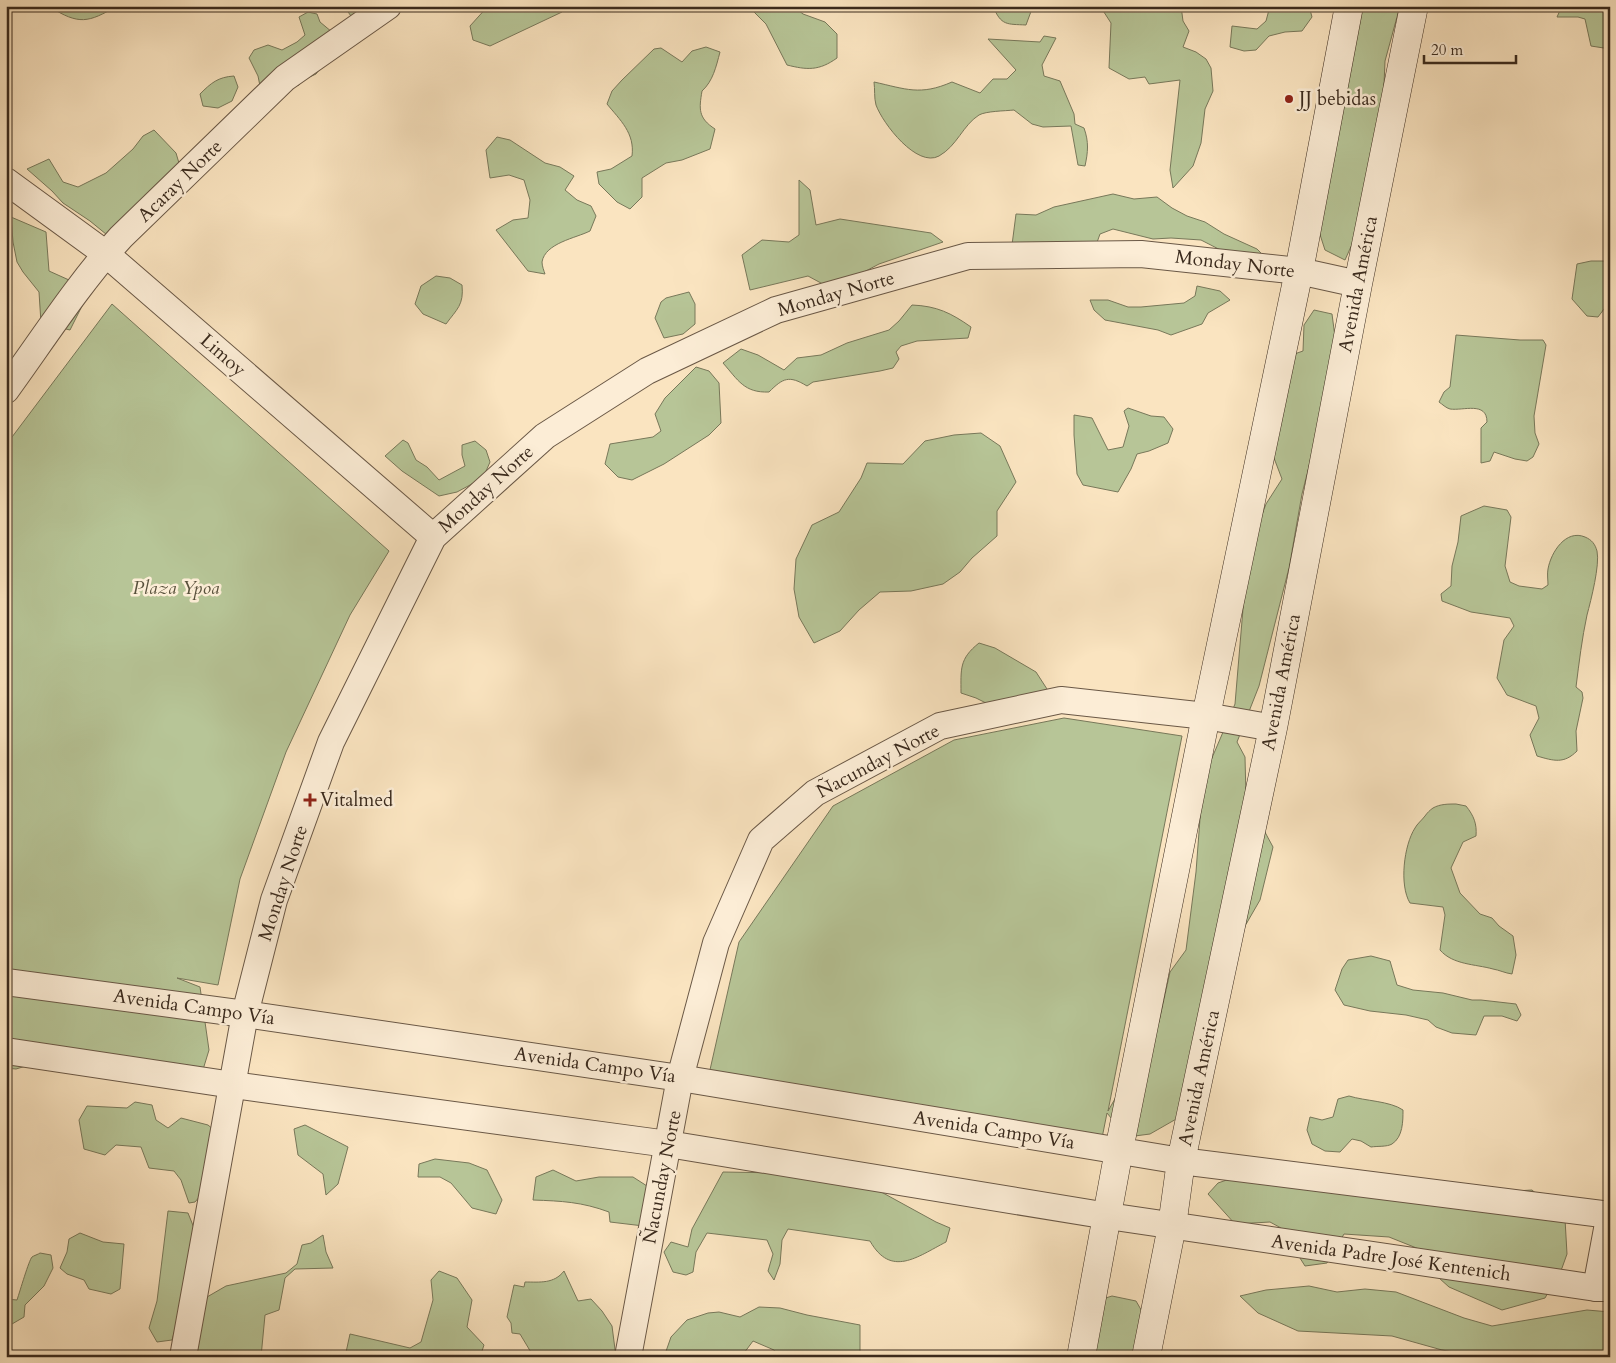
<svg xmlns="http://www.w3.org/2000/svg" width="1616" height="1363" font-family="Cardo,serif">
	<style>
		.green { fill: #b7c597; stroke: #78785a }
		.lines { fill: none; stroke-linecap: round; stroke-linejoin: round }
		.minor-casing { stroke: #6a5846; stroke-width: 28 }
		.secondary-casing { stroke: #3a2a1d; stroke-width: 29 }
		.minor { stroke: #fcedd6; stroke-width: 26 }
		.secondary { stroke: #fcedd6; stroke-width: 28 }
		.poi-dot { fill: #8f2418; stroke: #fcedd6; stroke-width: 2 }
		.labels { text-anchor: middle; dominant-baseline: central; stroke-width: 5; stroke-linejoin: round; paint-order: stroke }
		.poi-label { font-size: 19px; fill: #3a2a1d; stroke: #fcedd6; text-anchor: start }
		.street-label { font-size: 19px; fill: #3a2a1d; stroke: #fcedd6 }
		.park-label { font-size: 19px; font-style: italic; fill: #59513c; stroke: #fcedd6 }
	</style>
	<rect width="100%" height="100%" fill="#fae4c0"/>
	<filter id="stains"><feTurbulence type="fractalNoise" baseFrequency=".004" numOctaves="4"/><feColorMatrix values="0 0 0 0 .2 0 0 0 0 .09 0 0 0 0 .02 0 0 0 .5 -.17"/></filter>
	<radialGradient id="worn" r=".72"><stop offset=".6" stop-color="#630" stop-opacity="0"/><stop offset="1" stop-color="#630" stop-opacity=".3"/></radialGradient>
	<!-- green -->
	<g class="green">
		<path d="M 117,6 C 88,23 79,25 50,7 Z"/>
		<polygon points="344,6 385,6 353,19"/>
		<polygon points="488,6 568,6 562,12 490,46 473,40 470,26"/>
		<path d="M 751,6 L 793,6 L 803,14 L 825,22 L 837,34 L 837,58 C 819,71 807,70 787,65 L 766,24 L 751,9 Z"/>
		<path d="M 993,6 L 1033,6 L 1026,25 C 1007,24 1001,26 993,6 Z"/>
		<polygon points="1100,6 1181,6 1183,21 1189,31 1183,47 1196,52 1206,59 1211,68 1213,91 1205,109 1201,143 1193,166 1173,188 1170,170 1180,80 1149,84 1145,77 1129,79 1109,68 1111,23"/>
		<polygon points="1270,6 1309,6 1312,17 1302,31 1285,32 1269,36 1256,50 1244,51 1230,47 1232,26 1257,29 1266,21"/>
		<polygon points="1354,6 1400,6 1385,61 1382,132 1357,233 1345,260 1325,250 1314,216"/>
		<polygon points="1562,6 1610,6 1610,49 1591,46 1585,19 1578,17 1557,17"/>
		<polygon points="308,12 317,14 320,22 332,32 327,59 316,74 301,81 299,85 288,89 260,86 258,76 249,58 254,50 268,45 282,50 297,42 305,35 299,17"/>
		<path d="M 1044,36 L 1056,38 L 1042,65 L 1044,76 L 1060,81 L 1074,114 L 1075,124 L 1084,128 C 1089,142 1088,152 1085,166 L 1078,165 L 1071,126 L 1043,127 L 1032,124 L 1014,110 C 1005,111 986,111 979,115 C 963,125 957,146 939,156 C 917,168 883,124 876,105 C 874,98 875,89 874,82 C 906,89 920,96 952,82 L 980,93 L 993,79 L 1007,79 L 1016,70 L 988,39 L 1040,42 Z"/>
		<path d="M 706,47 L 720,52 C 716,67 713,81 702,91 C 699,109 698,118 715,129 L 710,149 L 682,160 L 666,163 L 642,178 L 642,197 L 630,209 L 617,202 L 599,184 L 597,172 L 611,169 L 632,156 C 635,133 620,120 607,104 L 612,91 L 622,80 L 654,49 L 661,48 L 682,62 L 692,51 Z"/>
		<path d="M 234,76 L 238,87 L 232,101 L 218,108 L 203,106 L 200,94 C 211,83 218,77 234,76 Z"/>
		<polygon points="154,130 176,153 184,180 112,239 90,221 63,203 52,191 27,169 49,159 63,182 78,187 106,173 133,149 143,136"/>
		<path d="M 497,137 L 510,140 L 545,163 L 560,167 L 574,176 L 565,190 L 577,200 L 591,206 L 596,216 L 590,231 C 576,238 545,243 542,262 C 542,266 544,271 545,274 L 528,271 L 496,230 L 513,220 L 528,218 L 530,200 L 524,180 L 509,175 L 490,178 L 486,150 Z"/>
		<polygon points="799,180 810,190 816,225 840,219 931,233 943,242 879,264 832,289 808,276 750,290 742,255 762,240 789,242 799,235"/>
		<polygon points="1113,194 1134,199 1157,197 1172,208 1187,216 1205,222 1224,234 1257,249 1265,257 1242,261 1201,240 1171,238 1153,239 1113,229 1100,234 1095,248 1012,245 1016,214 1036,215 1054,207"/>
		<polygon points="11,217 46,232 49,271 69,280 85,281 88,294 70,330 41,323 39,292 23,272 17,262 13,242"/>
		<polygon points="1591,261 1604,261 1610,271 1610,301 1598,317 1587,316 1572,299 1577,264"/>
		<path d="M 436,276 L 450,278 L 462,285 C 464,305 457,309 446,324 L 423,314 L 415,304 L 421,286 Z"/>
		<polygon points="1197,286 1220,291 1230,300 1208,313 1202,324 1171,335 1158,330 1105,320 1094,310 1090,300 1108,300 1128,307 1141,307 1184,303 1195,296"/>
		<polygon points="689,292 695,304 695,324 683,334 664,338 655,318 661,302 666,298"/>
		<polygon points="112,304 389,551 350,615 286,752 240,879 218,985 177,978 200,987 209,1050 198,1086 39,1062 16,1069 6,1068 6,445"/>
		<path d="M 912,305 C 937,306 951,313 971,327 L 968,338 L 917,341 L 901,346 L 896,352 L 899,359 L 893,368 L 880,371 L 813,382 L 807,386 C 789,375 783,378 769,392 C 744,393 738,380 723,363 L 741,349 L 758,355 L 784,370 L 797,358 L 821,355 L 847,343 L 889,330 L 899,321 Z"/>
		<polygon points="1314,310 1332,314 1335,337 1326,399 1302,494 1289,568 1259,686 1237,742 1245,757 1246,797 1273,847 1260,900 1245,926 1230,983 1178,1118 1150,1134 1127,1137 1107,1113 1100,1148 707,1083 739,942 833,806 954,740 1064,718 1182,736 1108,1111 1159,1022 1170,972 1186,950 1196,872 1203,779 1235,704 1244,597 1252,541 1266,504 1282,479 1269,445 1280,359 1303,351 1304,325"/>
		<path d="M 1456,335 L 1520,340 L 1543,340 L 1546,345 L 1534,416 L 1535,433 L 1539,444 L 1533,457 L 1527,461 L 1515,459 L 1494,452 L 1490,461 L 1481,463 L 1481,428 L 1487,422 C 1487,401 1463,411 1450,409 C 1446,408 1442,404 1439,402 L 1444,392 L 1450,387 Z"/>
		<polygon points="696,367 709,371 719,383 721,423 709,435 664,464 632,480 618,477 605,464 610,444 653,437 661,431 655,414 665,398"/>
		<polygon points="1128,408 1151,416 1164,417 1173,429 1168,443 1149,451 1137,454 1131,469 1118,492 1083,485 1077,474 1074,435 1074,415 1092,418 1108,450 1123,447 1129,426 1124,411"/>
		<polygon points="981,433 1000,446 1016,482 997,511 997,536 972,558 960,572 943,584 911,591 880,592 859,610 840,631 814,643 799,617 794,589 796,559 812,525 839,512 861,478 867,463 903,464 925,441 954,435"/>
		<polygon points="403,440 408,443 416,460 427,467 439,480 465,466 462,455 462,445 475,441 486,450 490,462 483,478 457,492 439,496 402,471 385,456"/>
		<path d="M 1484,506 L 1507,510 L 1511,517 L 1505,566 L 1510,582 L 1519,586 L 1542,589 L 1548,585 C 1548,580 1547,574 1548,569 C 1551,552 1566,529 1585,537 C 1592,540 1595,544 1597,551 C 1600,565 1591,600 1587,615 C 1582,638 1579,663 1576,687 L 1582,692 L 1583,698 L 1576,731 L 1577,751 C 1564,764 1554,761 1537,756 L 1530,735 L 1539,718 L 1536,706 L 1507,695 L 1497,678 L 1504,640 L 1514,626 L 1510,618 L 1471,612 L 1442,601 L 1441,594 L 1451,586 L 1452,566 L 1458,542 L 1461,516 Z"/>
		<path d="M 979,643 L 995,648 L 1036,672 L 1047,689 L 1044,699 L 1000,710 L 976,698 L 961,693 C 961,669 959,659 979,643 Z"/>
		<path d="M 1456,804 L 1466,806 C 1474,816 1477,824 1476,836 L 1463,842 L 1451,868 L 1460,893 L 1480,914 L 1492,918 L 1499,926 L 1513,936 L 1516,955 L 1512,974 C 1505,973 1499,970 1493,969 C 1475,964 1453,965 1440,950 L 1445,915 L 1443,907 L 1410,903 C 1399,885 1404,845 1415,828 C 1417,824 1422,820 1425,816 C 1427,813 1430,810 1433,808 C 1440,804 1448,804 1456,804 Z"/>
		<polygon points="1371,956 1390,961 1397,985 1413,990 1443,993 1472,1000 1481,1000 1516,1004 1521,1015 1517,1021 1502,1016 1484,1016 1476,1035 1452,1033 1436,1027 1428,1020 1406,1015 1370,1011 1344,1005 1335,990 1342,969 1348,960"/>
		<path d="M 1349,1096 C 1365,1101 1390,1101 1403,1110 C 1403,1121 1403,1137 1392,1144 C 1387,1147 1377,1146 1371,1147 L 1361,1141 L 1352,1139 L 1340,1152 L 1325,1151 L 1312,1144 L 1307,1130 L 1310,1117 L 1322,1120 L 1333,1117 L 1338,1099 Z"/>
		<polygon points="135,1102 152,1105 156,1120 168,1128 181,1118 208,1125 220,1135 201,1195 195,1202 189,1203 181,1180 174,1171 149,1168 141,1147 116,1145 105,1155 84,1149 79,1120 87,1106 127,1108"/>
		<polygon points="305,1125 348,1147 338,1184 326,1195 323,1174 298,1155 294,1129"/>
		<polygon points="435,1159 469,1163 487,1170 502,1200 496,1214 472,1208 451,1183 440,1177 418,1177 419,1164"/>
		<path d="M 553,1170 L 576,1181 L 599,1177 L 633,1177 L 647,1186 L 652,1227 L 610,1222 L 609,1212 C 582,1202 562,1201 533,1200 L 536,1177 Z"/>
		<path d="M 723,1172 L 783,1173 L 863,1182 L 936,1222 L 950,1228 L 946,1242 C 917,1257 891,1278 870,1241 L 788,1229 L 782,1240 L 780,1264 L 774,1280 L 768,1271 L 773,1254 L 767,1240 L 707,1233 L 696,1252 L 693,1272 L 686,1275 L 673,1272 L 664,1252 L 671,1242 L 688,1247 L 692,1229 Z"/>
		<polygon points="1241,1175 1386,1199 1532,1190 1565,1219 1567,1254 1562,1268 1545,1298 1502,1310 1449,1287 1429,1269 1419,1249 1389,1237 1344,1234 1327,1263 1305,1266 1281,1228 1270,1222 1235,1224 1208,1194 1218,1183"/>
		<polygon points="168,1211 188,1213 194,1228 178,1320 172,1340 157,1342 149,1328 157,1301"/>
		<polygon points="80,1233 103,1242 124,1244 120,1289 111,1294 89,1289 84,1280 67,1274 60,1268 67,1252 69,1239"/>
		<polygon points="323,1235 326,1252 333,1268 295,1269 285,1278 279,1310 265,1315 261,1357 195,1357 207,1297 226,1286 286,1273 297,1264 302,1245 311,1243"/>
		<path d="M 40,1253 L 51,1255 L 53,1268 L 44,1286 L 25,1305 L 24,1317 L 12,1324 L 6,1322 L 6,1299 L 17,1300 C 20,1291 29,1260 32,1257 C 33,1256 39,1254 40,1253 Z"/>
		<polygon points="439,1271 457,1278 472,1300 467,1327 484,1345 480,1357 345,1357 350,1334 410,1348 421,1342 433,1300 431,1280"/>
		<path d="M 564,1271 L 578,1301 L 591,1299 L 602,1311 L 612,1326 L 616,1357 L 552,1357 L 545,1352 L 532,1354 L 520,1334 L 512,1333 L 511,1323 L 507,1317 L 514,1285 L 524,1287 L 525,1282 C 540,1282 554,1284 564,1271 Z"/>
		<polygon points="1309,1286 1337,1292 1365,1289 1396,1292 1464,1318 1492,1326 1587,1310 1610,1312 1610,1357 1483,1357 1442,1350 1392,1336 1298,1331 1258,1313 1240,1296 1266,1290"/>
		<polygon points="1112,1296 1136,1301 1147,1320 1144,1357 1086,1357 1077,1307"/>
		<polygon points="759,1307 780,1308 807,1315 860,1325 860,1357 779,1357 774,1350 753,1341 741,1357 664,1357 671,1337 687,1320 708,1313 719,1312 740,1317"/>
	</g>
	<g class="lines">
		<!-- minor casing -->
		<g class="minor-casing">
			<g id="minor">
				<polyline points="6,181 106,254 433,537"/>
				<path d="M 6,390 C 43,339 78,284 121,237 L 285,78 L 388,6"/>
				<polyline points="6,982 245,1014 680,1078 1181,1161 1610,1215"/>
				<polyline points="6,1051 233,1085 668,1144 1108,1216 1596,1288 1610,1288"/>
				<polyline points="1596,1288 1610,1213"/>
				<polyline points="183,1357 245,1014 274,900 331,742 433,537 545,436 647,371 776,310 968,256 1141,254 1299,271 1358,284"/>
				<polyline points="628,1357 680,1078 716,943 761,840 815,793 940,726 1061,700 1206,716 1273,728"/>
			</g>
		</g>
		<!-- secondary casing -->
		<g class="secondary-casing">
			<g id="secondary">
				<polyline points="1081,1357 1119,1150 1206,716 1299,271 1349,6"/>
				<polyline points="1146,1357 1172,1226 1181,1161 1273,728 1358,284 1414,6"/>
			</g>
		</g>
		<!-- minor -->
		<use href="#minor" class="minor"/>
		<!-- secondary -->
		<use href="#secondary" class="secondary"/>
	</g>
	<!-- markers -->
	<g class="poi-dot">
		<circle cx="1289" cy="99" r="5"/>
		<path d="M307.5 792.5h5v5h5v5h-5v5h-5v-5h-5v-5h5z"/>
	</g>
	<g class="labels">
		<!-- poi labels -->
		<g class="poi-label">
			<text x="1299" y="99">JJ bebidas</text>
			<text x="320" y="800">Vitalmed</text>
		</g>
		<!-- street labels -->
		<g class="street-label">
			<text transform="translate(180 181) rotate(-44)">Acaray Norte</text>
			<text transform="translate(1235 264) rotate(7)">Monday Norte</text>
			<text transform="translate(1358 284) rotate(-79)">Avenida América</text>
			<text transform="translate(836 294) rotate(-16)">Monday Norte</text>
			<text transform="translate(223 355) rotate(41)">Limoy</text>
			<text transform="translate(486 489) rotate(-42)">Monday Norte</text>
			<text transform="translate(1281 682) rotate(-79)">Avenida América</text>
			<text transform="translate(878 761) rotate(-28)">Ñacunday Norte</text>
			<text transform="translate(283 883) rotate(-72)">Monday Norte</text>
			<text transform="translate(194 1007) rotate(8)">Avenida Campo Vía</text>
			<text transform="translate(595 1065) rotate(8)">Avenida Campo Vía</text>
			<text transform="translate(1199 1078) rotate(-78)">Avenida América</text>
			<text transform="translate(994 1130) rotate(9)">Avenida Campo Vía</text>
			<text transform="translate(662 1177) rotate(-79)">Ñacunday Norte</text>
			<text transform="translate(1391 1258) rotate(8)">Avenida Padre José Kentenich</text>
		</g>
		<!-- park labels -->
		<g class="park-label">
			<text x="176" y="588">Plaza Ypoa</text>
		</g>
	</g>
	<!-- margin -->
	<rect width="1616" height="1363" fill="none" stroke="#fae4c0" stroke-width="25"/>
	<rect x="8" y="8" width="1601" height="1348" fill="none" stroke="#3a2a1d" stroke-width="2.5"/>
	<rect x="12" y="12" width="1591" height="1338" fill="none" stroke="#3a2a1d"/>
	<!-- scale -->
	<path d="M1424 55v8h92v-8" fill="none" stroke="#3a2a1d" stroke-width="2.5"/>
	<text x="1431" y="55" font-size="15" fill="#3a2a1d" stroke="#fcedd6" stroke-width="4" paint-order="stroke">20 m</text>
	<rect width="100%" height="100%" filter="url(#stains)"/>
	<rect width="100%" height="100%" fill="url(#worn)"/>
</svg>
